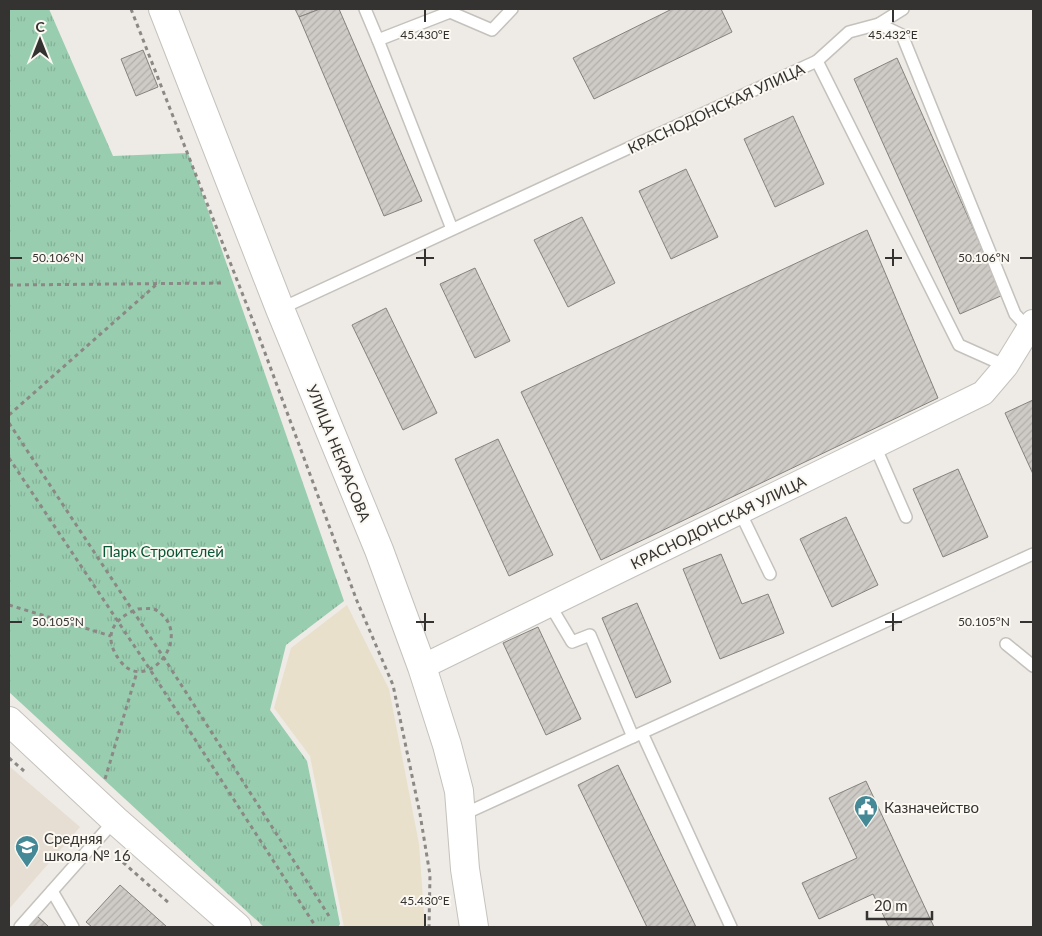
<svg xmlns="http://www.w3.org/2000/svg" width="1042" height="936" font-family="Lato,sans-serif">
	<style>
		.commercial { fill: #e9e0cb }
		.built { fill: #e6ded2 }
		.grass { fill: url(#grass-tufts) }
		.building { fill: url(#building-hatch); stroke: #85827d }
		.lines { fill: none; stroke-linecap: round; stroke-linejoin: round }
		.lane-casing { stroke: #c5c2bd; stroke-width: 14 }
		.street-casing { stroke: #c5c2bd; stroke-width: 26 }
		.secondary-casing { stroke: #c5c2bd; stroke-width: 30 }
		.path { stroke: #8b8885; stroke-width: 3; stroke-dasharray: 4 4; stroke-linecap: butt }
		.lane { stroke: #fff; stroke-width: 11 }
		.street { stroke: #fff; stroke-width: 24 }
		.secondary { stroke: #fff; stroke-width: 28 }
		.ticks { fill: none; stroke: #343331; stroke-width: 2 }
		.labels { text-anchor: middle; dominant-baseline: central; stroke-width: 4; stroke-linejoin: round; paint-order: stroke }
		.street-label { font-size: 15px; fill: #343331; stroke: #fbf8f2 }
		.park-label { font-size: 15px; fill: #075636; stroke: #fbf8f2 }
		.poi-label { font-size: 15px; fill: #343331; stroke: #fbf8f2; text-anchor: start }
		.ticks-label { font-size: 12px; text-anchor: middle; fill: #343331; stroke: #fbf8f2; stroke-width: 4; stroke-linejoin: round; paint-order: stroke }
	</style>
	<defs>
		<pattern id="grass-tufts" width="24" height="20" patternUnits="userSpaceOnUse" patternTransform="scale(1.25)"><rect width="24" height="20" fill="#99cdaf"/><path d="M3 7l-1-3M5 7V3M7 7l1-3M15 17l-1-3M17 17v-4M19 17l1-3" fill="none" stroke="#84b097"/></pattern>
		<pattern id="building-hatch" width="6" height="6" patternUnits="userSpaceOnUse" patternTransform="scale(1.25)"><rect width="6" height="6" fill="#cecbc6"/><path d="M-1 1l2-2M0 6l6-6M5 7l2-2" fill="none" stroke="#b2afab"/></pattern>
	</defs>
	<rect width="100%" height="100%" fill="#eeeae5"/>
	<!-- commercial -->
	<polygon class="commercial" points="347,605 389,689 419,844 425,927 344,927 310,756 274,708 291,648"/>
	<!-- built -->
	<polygon class="built" points="9,766 80,827 9,909"/>
	<!-- grass -->
	<polygon class="grass" points="9,9 49,9 113,156 188,153 344,601 286,645 270,710 307,761 340,924 338,927 264,927 9,692"/>
	<!-- building -->
	<g class="building">
		<polygon points="295,9 320,9 299,17"/>
		<polygon points="320,9 339,9 422,201 384,216 299,17"/>
		<polygon points="672,9 721,9 732,32 594,99 573,58"/>
		<polygon points="143,50 158,87 136,96 121,59"/>
		<polygon points="897,58 1003,295 960,314 854,79"/>
		<polygon points="793,116 824,184 775,207 744,139"/>
		<polygon points="686,169 718,237 671,259 639,191"/>
		<polygon points="582,217 615,283 568,307 534,240"/>
		<polygon points="867,230 938,398 601,560 521,392"/>
		<polygon points="475,268 510,341 475,358 440,284"/>
		<polygon points="386,308 437,413 403,430 352,325"/>
		<polygon points="1033,400 1033,474 1005,413"/>
		<polygon points="498,439 553,555 509,576 455,459"/>
		<polygon points="958,469 988,537 943,557 913,489"/>
		<polygon points="846,517 878,585 832,607 800,539"/>
		<polygon points="721,554 742,604 768,594 784,633 720,659 683,569"/>
		<polygon points="637,603 671,682 636,698 602,618"/>
		<polygon points="538,627 581,719 546,735 503,643"/>
		<polygon points="618,765 696,927 647,927 578,785"/>
		<polygon points="866,781 934,927 889,927 873,894 819,919 802,883 857,858 829,798"/>
		<polygon points="120,885 167,927 92,927 86,922"/>
		<polygon points="36,915 49,927 25,927"/>
	</g>
	<g class="lines">
		<!-- lane casing -->
		<g class="lane-casing">
			<g id="lane">
				<polyline points="365,9 378,40 450,12 448,9"/>
				<polyline points="450,12 492,30 512,9"/>
				<polyline points="879,24 903,9"/>
				<polyline points="378,40 452,229"/>
				<polyline points="817,61 849,32 879,24 902,35 1015,314 1029,329"/>
				<polyline points="280,309 817,61 959,345 1006,366"/>
				<polyline points="875,446 906,517"/>
				<polyline points="740,512 770,574"/>
				<polyline points="550,605 572,642 590,635 633,737"/>
				<polyline points="1006,644 1033,666"/>
				<polyline points="642,733 731,927"/>
				<polyline points="462,815 1033,554"/>
				<polyline points="52,891 73,927"/>
				<polyline points="20,927 115,820"/>
			</g>
		</g>
		<!-- street casing -->
		<g class="street-casing">
			<polyline id="street" points="422,667 983,393 1006,366 1033,322"/>
		</g>
		<!-- secondary casing -->
		<g class="secondary-casing">
			<g id="secondary">
				<polyline points="163,9 280,309 379,550 422,667 447,745 459,791 465,869 474,927"/>
				<polyline points="9,721 115,820 237,927"/>
			</g>
		</g>
		<!-- path -->
		<g class="path">
			<polyline points="131,9 255,326 357,601 393,685 420,814 430,875 429,927"/>
			<polyline points="9,285 224,283"/>
			<polyline points="9,415 157,284"/>
			<polyline points="9,423 164,658 329,916"/>
			<polyline points="9,458 149,668 316,927"/>
			<polyline points="9,605 111,636"/>
			<path d="M 138,609 C 143,609 149,608 154,609 C 159,611 165,617 168,622 C 183,651 143,690 121,662 C 102,638 111,619 138,609 Z"/>
			<polyline points="9,758 24,771"/>
			<polyline points="105,779 137,672"/>
			<polyline points="117,857 170,904"/>
		</g>
		<!-- lane -->
		<use href="#lane" class="lane"/>
		<!-- street -->
		<use href="#street" class="street"/>
		<!-- secondary -->
		<use href="#secondary" class="secondary"/>
	</g>
	<!-- ticks -->
	<path class="ticks" d="M 425,10 L 425,22M 893,10 L 893,22M 425,249 L 425,266M 893,249 L 893,266M 10,258 L 22,258M 416,258 L 434,258M 885,258 L 902,258M 1020,258 L 1032,258M 425,613 L 425,631M 893,613 L 893,631M 10,622 L 22,622M 416,622 L 434,622M 885,622 L 902,622M 1020,622 L 1032,622M 425,914 L 425,926"/>
	<!-- icons -->
	<defs>
		<g id="civic-pin" transform="scale(1.25)"><path d="M0 17L-7.5 6A9.5 9.5 0 1 1 7.5 6Z" fill="#458997" stroke="#fbf8f2"/><path d="M-.6-6.5H3V-4.5H.6V-3L4-1V1h2V6H-6V1h2V-1L-.6-3ZM-1.2 2.5V6h2.4V2.5Z" fill="#fff"/></g>
		<g id="school-pin" transform="scale(1.25)"><path d="M0 17L-7.5 6A9.5 9.5 0 1 1 7.5 6Z" fill="#458997" stroke="#fbf8f2"/><path d="M0-5L7-2L0 1L-7-2ZM-4 1L0 2.5L4 1V4Q0 6-4 4Z" fill="#fff"/></g>
	</defs>
	<g fill-rule="evenodd">
		<use href="#civic-pin" x="866" y="807"/>
		<use href="#school-pin" x="27" y="847"/>
	</g>
	<g class="labels">
		<!-- street labels -->
		<g class="street-label">
			<text transform="translate(716 108) rotate(-25)">КРАСНОДОНСКАЯ УЛИЦА</text>
			<text transform="translate(339 453) rotate(68)">УЛИЦА НЕКРАСОВА</text>
			<text transform="translate(718 522) rotate(-26)">КРАСНОДОНСКАЯ УЛИЦА</text>
		</g>
		<!-- park labels -->
		<g class="park-label">
			<text x="163" y="551">Парк Строителей</text>
		</g>
		<!-- poi labels -->
		<g class="poi-label">
			<text x="884" y="807">Казначейство</text>
			<text x="44" y="838">Средняя<tspan x="44" dy="17">школа № 16</tspan></text>
		</g>
	</g>
	<g class="ticks-label">
		<text x="425" y="39">45.430°E</text>
		<text x="893" y="39">45.432°E</text>
		<text x="58" y="262">50.106°N</text>
		<text x="984" y="262">50.106°N</text>
		<text x="58" y="626">50.105°N</text>
		<text x="984" y="626">50.105°N</text>
		<text x="425" y="905">45.430°E</text>
	</g>
	<!-- border -->
	<rect width="1042" height="936" fill="none" stroke="#343331" stroke-width="20"/>
	<!-- north arrow -->
	<g transform="translate(40 40)" stroke="#fbf8f2" stroke-width="4" paint-order="stroke">
	<path d="M0-4L9 19L0 12L-9 19Z" fill="#343331"/>
	<text y="-8" font-size="14" font-weight="bold" text-anchor="middle" fill="#343331">С</text>
	</g>
	<!-- scale -->
	<path d="M867 911v8h65v-8" fill="none" stroke="#343331" stroke-width="2.5"/>
	<text x="874" y="911" font-size="15" fill="#343331" stroke="#fbf8f2" stroke-width="4" paint-order="stroke">20 m</text>
</svg>
